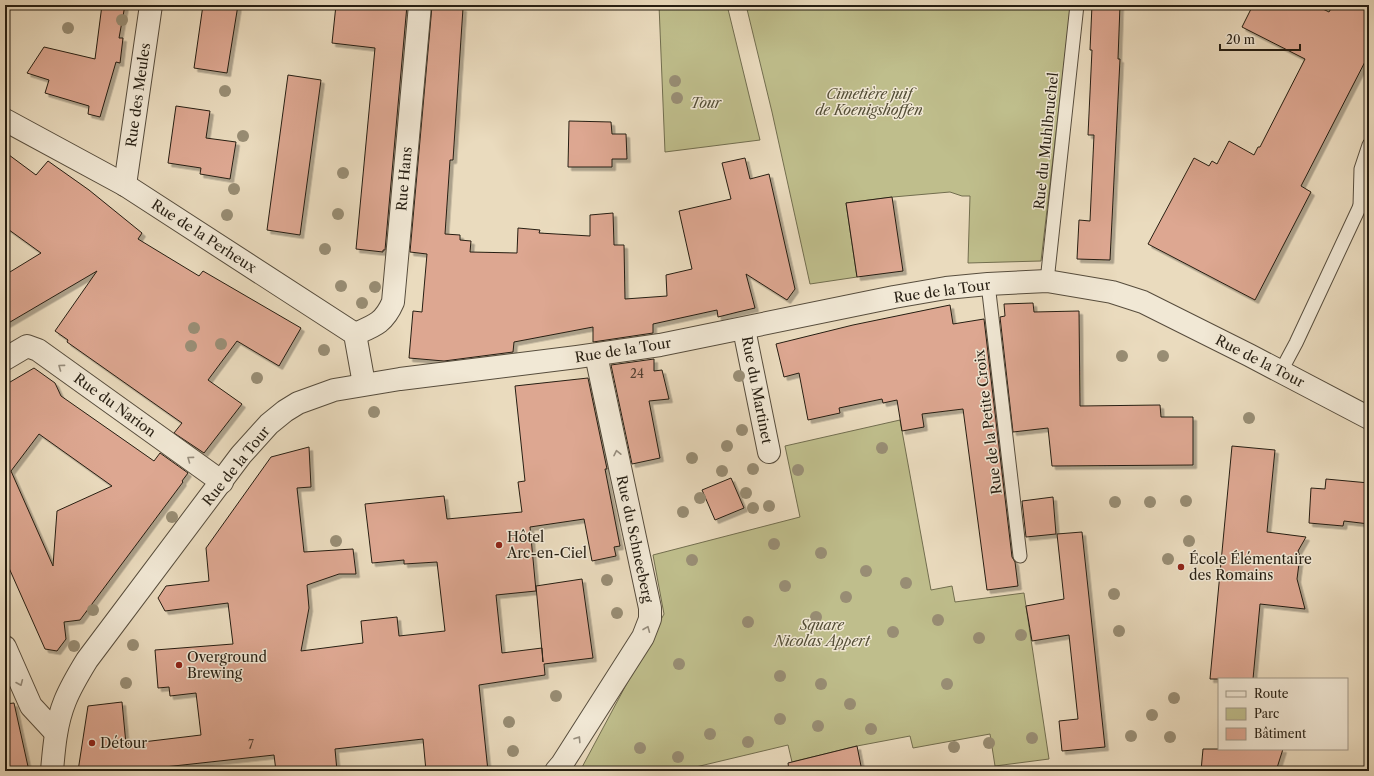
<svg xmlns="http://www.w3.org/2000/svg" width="1374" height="776" font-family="'Libre Caslon Text',serif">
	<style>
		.green { fill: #bfbe8c; stroke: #726e4f }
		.building { fill: #dda791; stroke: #261e12; fill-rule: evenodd; filter: url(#shadow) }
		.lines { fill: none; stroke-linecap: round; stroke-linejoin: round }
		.service-casing { stroke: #574d3d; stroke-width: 15 }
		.minor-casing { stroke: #574d3d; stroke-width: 24 }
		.service { stroke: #f1e8d5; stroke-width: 13 }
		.minor { stroke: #f1e8d5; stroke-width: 22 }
		.tree { fill: #988d74 }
		.oneway { stroke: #968d7d }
		.poi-dot { fill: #8f2418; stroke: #f1e8d5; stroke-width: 1.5 }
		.labels { text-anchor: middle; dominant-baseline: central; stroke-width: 3; stroke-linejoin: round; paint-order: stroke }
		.number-label { font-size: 12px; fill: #544032 }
		.park-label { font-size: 14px; font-style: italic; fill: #544e37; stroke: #f1e8d5 }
		.street-label { font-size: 14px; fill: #261e12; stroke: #f1e8d5 }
		.poi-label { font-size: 14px; fill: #261e12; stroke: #f1e8d5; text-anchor: start }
	</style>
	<defs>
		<filter id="shadow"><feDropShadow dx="3.5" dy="3.5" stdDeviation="0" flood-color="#0004"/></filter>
	</defs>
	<rect width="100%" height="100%" fill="#eadbbe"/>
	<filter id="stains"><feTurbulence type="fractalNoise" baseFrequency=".005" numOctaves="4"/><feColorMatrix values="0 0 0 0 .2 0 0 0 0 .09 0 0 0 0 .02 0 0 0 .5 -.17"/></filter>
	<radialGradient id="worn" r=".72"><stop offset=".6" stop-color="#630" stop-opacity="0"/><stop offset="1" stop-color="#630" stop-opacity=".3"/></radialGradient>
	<!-- green -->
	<g class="green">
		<polygon points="659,5 727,5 760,140 665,152"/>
		<polygon points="746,5 1071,5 1041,261 968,263 970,196 962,196 950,192 893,197 846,203 857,277 810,284 772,112"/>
		<polygon points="900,420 931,590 952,586 955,602 1024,593 1049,759 995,766 990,734 913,748 910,736 857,746 792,762 788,745 679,771 580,771 664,614 653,555 800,517 785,446"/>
	</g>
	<!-- building -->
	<g class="building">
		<polygon points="102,5 125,5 119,38 123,38 120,63 116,62 100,117 88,114 89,106 45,93 49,80 27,73 44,47 95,59"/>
		<polygon points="203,5 238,5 227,73 194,68"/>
		<polygon points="336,5 407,5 385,250 383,250 383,252 356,249 375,48 332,43"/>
		<polygon points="1092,5 1120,5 1118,59 1120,59 1110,260 1077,259 1079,220 1090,221 1094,135 1088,135 1092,50 1090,50"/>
		<polygon points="1253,5 1315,5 1329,12 1333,5 1369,5 1369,54 1301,186 1311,192 1255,300 1148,244 1194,158 1209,166 1212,161 1217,164 1229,141 1254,155 1258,147 1260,147 1305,59 1242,27"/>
		<polygon points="432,6 463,8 453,160 450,160 445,234 460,235 460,240 471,241 470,252 517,253 518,228 540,230 539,233 590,236 590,215 613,213 614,245 624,245 625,299 667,296 666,275 692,269 679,211 731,199 722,163 745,158 750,179 769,174 795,289 787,300 746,274 755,308 738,312 718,317 717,310 653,324 653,333 593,342 593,327 514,342 513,352 444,361 409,358 413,311 422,312 427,254 410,252"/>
		<polygon points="288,75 321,80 300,235 267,230"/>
		<polygon points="176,106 210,111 206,138 236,142 230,179 200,174 201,168 168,163"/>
		<polygon points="569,121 611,122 612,134 626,134 627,159 612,159 612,167 568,167"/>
		<polygon points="5,152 36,175 48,161 89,190 142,233 138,239 199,276 203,271 301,328 279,366 237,341 208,380 242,404 204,453 174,433 182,423 67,342 68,340 55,331 97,271 5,325 5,275 41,253 5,227"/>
		<polygon points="892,197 903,271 857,277 846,203"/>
		<polygon points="1033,303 1034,312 1079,311 1080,406 1160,405 1161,417 1193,417 1193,465 1052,466 1048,428 1013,432 1000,317 1005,316 1004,304"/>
		<polygon points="950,305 953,324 984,319 1012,557 1015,562 1018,586 987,590 963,409 922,414 924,427 902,431 897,400 883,403 882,399 839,408 840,413 808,420 799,373 784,377 776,344 853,325"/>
		<polygon points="654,359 654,371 662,370 669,399 649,401 660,458 632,464 611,365"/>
		<path d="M 34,368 L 55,383 L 61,396 L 154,461 L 160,453 L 188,473 L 182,481 L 183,482 L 80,620 L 64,622 L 66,639 L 57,651 L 45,649 L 5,559 L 5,385 ZM 39,434 L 112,486 L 57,511 L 53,566 L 11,471 Z"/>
		<polygon points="588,378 607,469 605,469 620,546 614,547 616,556 592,561 584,519 530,527 536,591 496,595 502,653 542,648 543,662 536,586 582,579 593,658 544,664 545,675 479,685 488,771 426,771 423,739 335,749 337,771 276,771 274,755 128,771 78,771 88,706 122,702 126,744 201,735 196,693 170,696 169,687 158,688 155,650 233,644 228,603 165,611 158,598 166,586 209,581 206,548 271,457 309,447 311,487 297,488 304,552 353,549 356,574 339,574 307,585 309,608 301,651 363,643 361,621 397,617 399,636 445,631 437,562 404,564 404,560 372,563 365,504 444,496 447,519 522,512 518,482 525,481 515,386"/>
		<polygon points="1232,446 1275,450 1267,532 1306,537 1298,551 1300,556 1297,579 1305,609 1260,604 1253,679 1210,679"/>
		<polygon points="731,478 744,508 715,520 702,490"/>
		<polygon points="1326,479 1369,483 1369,524 1344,521 1343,526 1309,523 1311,488 1325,489"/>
		<polygon points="1053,497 1056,534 1026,537 1022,501"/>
		<polygon points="1082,532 1105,747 1062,751 1059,721 1078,719 1069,635 1032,641 1026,606 1064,599 1057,534"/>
		<polygon points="14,703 29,771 5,771 5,704"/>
		<polygon points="857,746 862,771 789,771 788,763"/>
		<polygon points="1203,749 1283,749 1276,771 1201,771"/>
	</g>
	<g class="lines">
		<!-- service casing -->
		<g class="service-casing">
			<g id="service">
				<polyline points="1360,206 1361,169 1369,145"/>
				<polyline points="1047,281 1077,5"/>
				<polyline points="988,284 1020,556"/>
				<polyline points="1281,371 1296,343 1360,206 1369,193"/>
			</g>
		</g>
		<!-- minor casing -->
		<g class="minor-casing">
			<g id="minor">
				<polyline points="5,120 125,185 355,334 364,384"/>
				<polyline points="125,185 151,5"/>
				<polyline points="744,329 769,452"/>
				<path d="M 355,334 C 374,326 384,323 393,302 L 420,5"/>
				<polyline points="5,359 27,346 38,350 222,482"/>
				<polyline points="5,647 31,706 56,733"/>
				<path d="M 52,771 C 54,747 56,723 65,701 C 71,686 79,673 87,660 L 241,455 L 269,424 L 285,411 L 298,403 L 334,390 L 400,379 L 577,357 L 660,345 L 894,297 L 946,288 L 988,284 L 1047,281 L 1112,292 L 1143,302 L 1249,355 L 1369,418"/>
				<polyline points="556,771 562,764 643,637 650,619 650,608 596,355"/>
			</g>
		</g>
		<!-- service -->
		<use href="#service" class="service"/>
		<!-- minor -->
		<use href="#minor" class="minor"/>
	</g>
	<!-- trees -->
	<g class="tree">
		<circle cx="122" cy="20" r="6"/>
		<circle cx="68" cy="28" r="6"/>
		<circle cx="675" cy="81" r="6"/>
		<circle cx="225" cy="91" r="6"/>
		<circle cx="677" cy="98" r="6"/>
		<circle cx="243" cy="136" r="6"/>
		<circle cx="343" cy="173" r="6"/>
		<circle cx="234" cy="189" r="6"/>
		<circle cx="338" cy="214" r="6"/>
		<circle cx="227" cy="215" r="6"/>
		<circle cx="325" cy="249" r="6"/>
		<circle cx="341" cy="286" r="6"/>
		<circle cx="375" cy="287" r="6"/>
		<circle cx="362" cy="303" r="6"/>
		<circle cx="194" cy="328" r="6"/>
		<circle cx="221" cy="344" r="6"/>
		<circle cx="191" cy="346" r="6"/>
		<circle cx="324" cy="350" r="6"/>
		<circle cx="1122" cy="356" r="6"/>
		<circle cx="1163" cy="356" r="6"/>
		<circle cx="739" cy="376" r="6"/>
		<circle cx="257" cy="378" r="6"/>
		<circle cx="374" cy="412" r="6"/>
		<circle cx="1249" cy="418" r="6"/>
		<circle cx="742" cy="430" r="6"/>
		<circle cx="727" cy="446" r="6"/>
		<circle cx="882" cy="448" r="6"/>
		<circle cx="692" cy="458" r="6"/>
		<circle cx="753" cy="469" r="6"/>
		<circle cx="798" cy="470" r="6"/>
		<circle cx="722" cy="471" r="6"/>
		<circle cx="746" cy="493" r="6"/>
		<circle cx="700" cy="498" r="6"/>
		<circle cx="1186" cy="501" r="6"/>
		<circle cx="1115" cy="502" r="6"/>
		<circle cx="1150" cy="502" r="6"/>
		<circle cx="769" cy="506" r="6"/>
		<circle cx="753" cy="508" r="6"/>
		<circle cx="683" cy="512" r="6"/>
		<circle cx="172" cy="517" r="6"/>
		<circle cx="336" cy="541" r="6"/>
		<circle cx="1189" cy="541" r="6"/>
		<circle cx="774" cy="544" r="6"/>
		<circle cx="821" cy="553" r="6"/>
		<circle cx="1168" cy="559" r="6"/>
		<circle cx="692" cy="560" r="6"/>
		<circle cx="866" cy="571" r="6"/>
		<circle cx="607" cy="580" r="6"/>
		<circle cx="906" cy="583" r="6"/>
		<circle cx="785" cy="586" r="6"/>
		<circle cx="1114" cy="594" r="6"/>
		<circle cx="846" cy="597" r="6"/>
		<circle cx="93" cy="610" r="6"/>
		<circle cx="617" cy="613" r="6"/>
		<circle cx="816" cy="617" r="6"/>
		<circle cx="938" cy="620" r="6"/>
		<circle cx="748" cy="622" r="6"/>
		<circle cx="1119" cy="631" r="6"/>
		<circle cx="893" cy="632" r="6"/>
		<circle cx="1021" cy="635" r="6"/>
		<circle cx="979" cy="638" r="6"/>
		<circle cx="840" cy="644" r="6"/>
		<circle cx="133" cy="645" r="6"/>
		<circle cx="74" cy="646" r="6"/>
		<circle cx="679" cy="664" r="6"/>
		<circle cx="780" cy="676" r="6"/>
		<circle cx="126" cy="683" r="6"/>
		<circle cx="821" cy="684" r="6"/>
		<circle cx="947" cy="684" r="6"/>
		<circle cx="556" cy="696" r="6"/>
		<circle cx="1174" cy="698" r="6"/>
		<circle cx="850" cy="704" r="6"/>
		<circle cx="1152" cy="715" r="6"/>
		<circle cx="780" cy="719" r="6"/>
		<circle cx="509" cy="722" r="6"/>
		<circle cx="818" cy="726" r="6"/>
		<circle cx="871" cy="729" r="6"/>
		<circle cx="710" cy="734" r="6"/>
		<circle cx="1131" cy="736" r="6"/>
		<circle cx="1170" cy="737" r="6"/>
		<circle cx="1032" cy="738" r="6"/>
		<circle cx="748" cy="742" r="6"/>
		<circle cx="989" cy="743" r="6"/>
		<circle cx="954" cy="747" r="6"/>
		<circle cx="640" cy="748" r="6"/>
		<circle cx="513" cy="751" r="6"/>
		<circle cx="678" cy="757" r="6"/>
	</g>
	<!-- one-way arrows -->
	<defs><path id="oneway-chevron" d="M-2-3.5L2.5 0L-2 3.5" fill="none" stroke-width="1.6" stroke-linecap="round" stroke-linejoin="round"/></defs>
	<g class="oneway">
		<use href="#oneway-chevron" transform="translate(61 367) rotate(-144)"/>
		<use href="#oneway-chevron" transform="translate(617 453) rotate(-102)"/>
		<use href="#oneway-chevron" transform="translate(190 459) rotate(-144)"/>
		<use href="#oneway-chevron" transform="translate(647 629) rotate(-68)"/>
		<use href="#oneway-chevron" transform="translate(20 683) rotate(67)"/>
		<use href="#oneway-chevron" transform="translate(578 739) rotate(-57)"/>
	</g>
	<!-- markers -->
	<g class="poi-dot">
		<circle cx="499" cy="545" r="4"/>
		<circle cx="1181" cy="567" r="4"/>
		<circle cx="179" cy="665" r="4"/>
		<circle cx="92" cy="743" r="4"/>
	</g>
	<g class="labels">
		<!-- number labels -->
		<g class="number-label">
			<text x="637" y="373">24</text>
			<text x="251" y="744">7</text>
		</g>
		<!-- park labels -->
		<g class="park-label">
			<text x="869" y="94">Cimetière juif<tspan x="869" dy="16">de Koenigshoffen</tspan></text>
			<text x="706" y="103">Tour</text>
			<text x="822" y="625">Square<tspan x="822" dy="16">Nicolas Appert</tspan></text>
		</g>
		<!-- street labels -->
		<g class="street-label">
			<text transform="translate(138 95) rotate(-82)">Rue des Meules</text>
			<text transform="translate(1046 141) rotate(-84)">Rue du Muhlbruchel</text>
			<text transform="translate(404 179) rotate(-85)">Rue Hans</text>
			<text transform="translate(204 236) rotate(33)">Rue de la Perheux</text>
			<text transform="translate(942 291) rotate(-8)">Rue de la Tour</text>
			<text transform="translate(623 350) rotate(-9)">Rue de la Tour</text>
			<text transform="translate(1260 361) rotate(27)">Rue de la Tour</text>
			<text transform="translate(757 390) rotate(79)">Rue du Martinet</text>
			<text transform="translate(115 405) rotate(36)">Rue du Narion</text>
			<text transform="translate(988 422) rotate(-97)">Rue de la Petite Croix</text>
			<text transform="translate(236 466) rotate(-51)">Rue de la Tour</text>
			<text transform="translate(635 539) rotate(78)">Rue du Schneeberg</text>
		</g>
		<!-- poi labels -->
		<g class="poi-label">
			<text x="507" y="537">Hôtel<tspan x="507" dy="16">Arc-en-Ciel</tspan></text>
			<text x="1189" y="559">École Élémentaire<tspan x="1189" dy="16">des Romains</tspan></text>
			<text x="187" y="657">Overground<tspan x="187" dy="16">Brewing</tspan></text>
			<text x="100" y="743">Détour</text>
		</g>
	</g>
	<!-- margin -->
	<rect width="1374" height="776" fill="none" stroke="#eadbbe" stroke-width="20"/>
	<rect x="6" y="6" width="1362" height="764" fill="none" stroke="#261e12" stroke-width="2"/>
	<rect x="10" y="10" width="1354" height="756" fill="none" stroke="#261e12"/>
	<!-- legend -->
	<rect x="1218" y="678" width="130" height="72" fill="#f1e8d5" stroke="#a09787"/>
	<rect x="1226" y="691" width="20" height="6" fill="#f1e8d5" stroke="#a09787"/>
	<text x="1254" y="698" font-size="12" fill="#261e12">Route</text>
	<rect x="1226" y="708" width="20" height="12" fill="#bfbe8c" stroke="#a09787"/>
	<text x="1254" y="718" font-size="12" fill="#261e12">Parc</text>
	<rect x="1226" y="728" width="20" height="12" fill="#dda791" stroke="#a09787"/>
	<text x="1254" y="738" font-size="12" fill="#261e12">Bâtiment</text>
	<!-- scale -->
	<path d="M1220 44v6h80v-6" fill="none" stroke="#261e12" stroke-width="2"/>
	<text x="1226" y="44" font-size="12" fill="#261e12" stroke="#f1e8d5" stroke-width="3" paint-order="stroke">20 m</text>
	<rect width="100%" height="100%" filter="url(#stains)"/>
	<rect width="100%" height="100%" fill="url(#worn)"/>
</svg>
